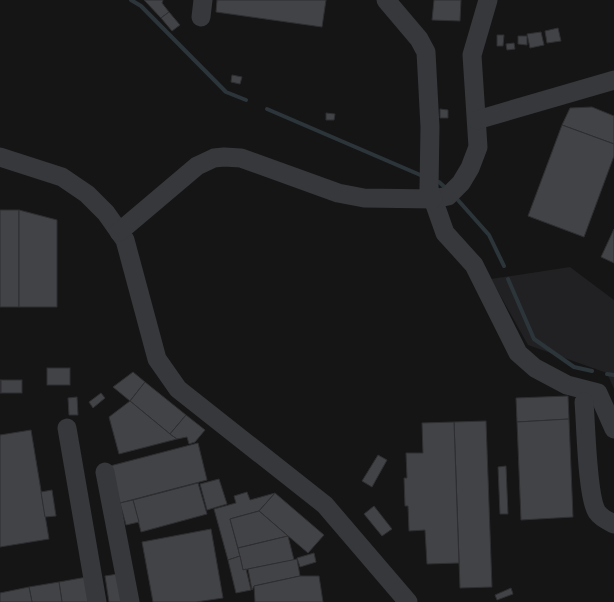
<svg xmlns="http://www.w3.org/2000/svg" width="614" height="602" font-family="Barlow,sans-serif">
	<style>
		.built { fill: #212123 }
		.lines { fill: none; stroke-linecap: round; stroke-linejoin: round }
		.stream { stroke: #2c353a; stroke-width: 4 }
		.building { fill: #414346; stroke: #2f2f32 }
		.minor { stroke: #36383b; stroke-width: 19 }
	</style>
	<rect width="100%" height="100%" fill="#151516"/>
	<!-- built -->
	<polygon class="built" points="570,267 614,300 614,389 607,373 528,345 491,279"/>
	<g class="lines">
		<!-- stream -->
		<g class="stream">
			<polyline points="131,0 141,6 226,92 246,100"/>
			<polyline points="267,109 425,177"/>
			<polyline points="439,182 448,190"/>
			<polyline points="457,199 489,235 504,266"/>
			<polyline points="508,279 534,339 574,367 592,371"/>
			<polyline points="607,374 614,375"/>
		</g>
	</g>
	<!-- building -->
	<g class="building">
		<polygon points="144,0 163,0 162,3 169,12 161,18"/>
		<polygon points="217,0 326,0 322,27 216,12"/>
		<polygon points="434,0 461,0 460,21 432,20"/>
		<polygon points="169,12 180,25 172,31 161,18"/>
		<polygon points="558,28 561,41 547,43 545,31"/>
		<polygon points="541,32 544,45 530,48 527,34"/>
		<polygon points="497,35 504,35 503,46 497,46"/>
		<polygon points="518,36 527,36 527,45 518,44"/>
		<polygon points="514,43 515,49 507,50 506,44"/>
		<polygon points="232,75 242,77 240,84 231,82"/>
		<polygon points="592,107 614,116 614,144 562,125 570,108"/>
		<polygon points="440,109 448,110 448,118 440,118"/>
		<polygon points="326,113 335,114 334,120 326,120"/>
		<polygon points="562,125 614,144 614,156 584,237 528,216"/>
		<rect x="0" y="210" width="19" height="97"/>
		<polygon points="19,210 57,220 57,307 19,307"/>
		<polygon points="614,229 614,263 601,257"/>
		<rect x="47" y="368" width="23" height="17"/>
		<polygon points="133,372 145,382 130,401 113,387"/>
		<rect x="0" y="380" width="1" height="13"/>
		<rect x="1" y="380" width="21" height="13"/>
		<polygon points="145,382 186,415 170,434 130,401"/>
		<polygon points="101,393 105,398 93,408 89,402"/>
		<polygon points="568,396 569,419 517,422 516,398"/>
		<polygon points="77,397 78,415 69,415 68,398"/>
		<polygon points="130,401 170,434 177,439 119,454 109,417"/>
		<polygon points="186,415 205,430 195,442 189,444 187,437 177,439 170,434"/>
		<polygon points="569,419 573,517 521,520 517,422"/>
		<polygon points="486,421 492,587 460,588 454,422"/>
		<polygon points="454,422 459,563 427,564 425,530 409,531 408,506 405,506 404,478 407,478 406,453 423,453 422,423"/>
		<polygon points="31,430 49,539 0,547 0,435"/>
		<polygon points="198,443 207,480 120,503 110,466"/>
		<polygon points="378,455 387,460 372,487 362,481"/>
		<polygon points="506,466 508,514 500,514 498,467"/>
		<polygon points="219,479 227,504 207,510 200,484"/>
		<polygon points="198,483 207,514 141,532 133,500"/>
		<polygon points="52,490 56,516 45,517 41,492"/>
		<polygon points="247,492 250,500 275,493 259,511 230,519 240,556 228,560 214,509 236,503 234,496"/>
		<polygon points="275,493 324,535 308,553 259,511"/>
		<polygon points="133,500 139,522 126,525 120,503"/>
		<polygon points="374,506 392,529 382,536 364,514"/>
		<polygon points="259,511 288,536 238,548 230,519"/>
		<polygon points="211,529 223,598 196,602 153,602 142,542"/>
		<polygon points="288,536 294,560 243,570 238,548"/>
		<polygon points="314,553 316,562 300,567 297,558"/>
		<polygon points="240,556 243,570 246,569 251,590 236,593 228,560"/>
		<polygon points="297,559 300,576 254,586 252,590 248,569"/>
		<polygon points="118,574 123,602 109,602 105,576"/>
		<polygon points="300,576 319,576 323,602 255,602 254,586"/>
		<polygon points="87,577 91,602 62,602 59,582"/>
		<polygon points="59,582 62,602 32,602 29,587"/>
		<polygon points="29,587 32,602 0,602 0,593"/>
		<polygon points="511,588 513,594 497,600 495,595"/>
	</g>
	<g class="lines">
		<!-- minor -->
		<g class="minor">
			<polyline points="488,0 472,55 478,147 470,168 461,183 448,196 433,199 445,233 474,265 518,353 535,368 567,385 598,393 614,429"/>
			<polyline points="201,17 203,0"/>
			<polyline points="477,120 614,80"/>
			<polyline points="0,157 62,177 87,194 106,213 125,240 157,359 178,389 325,505 408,602"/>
			<polyline points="119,232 197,166 214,158 224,157 241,158 338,193 364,198 433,199 429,189 430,127 426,52 419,39 386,0"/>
			<path d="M 584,402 C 586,424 587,497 597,512 C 601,518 608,521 614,524"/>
			<polyline points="67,428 97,602"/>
			<polyline points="105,472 130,602"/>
		</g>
	</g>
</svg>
